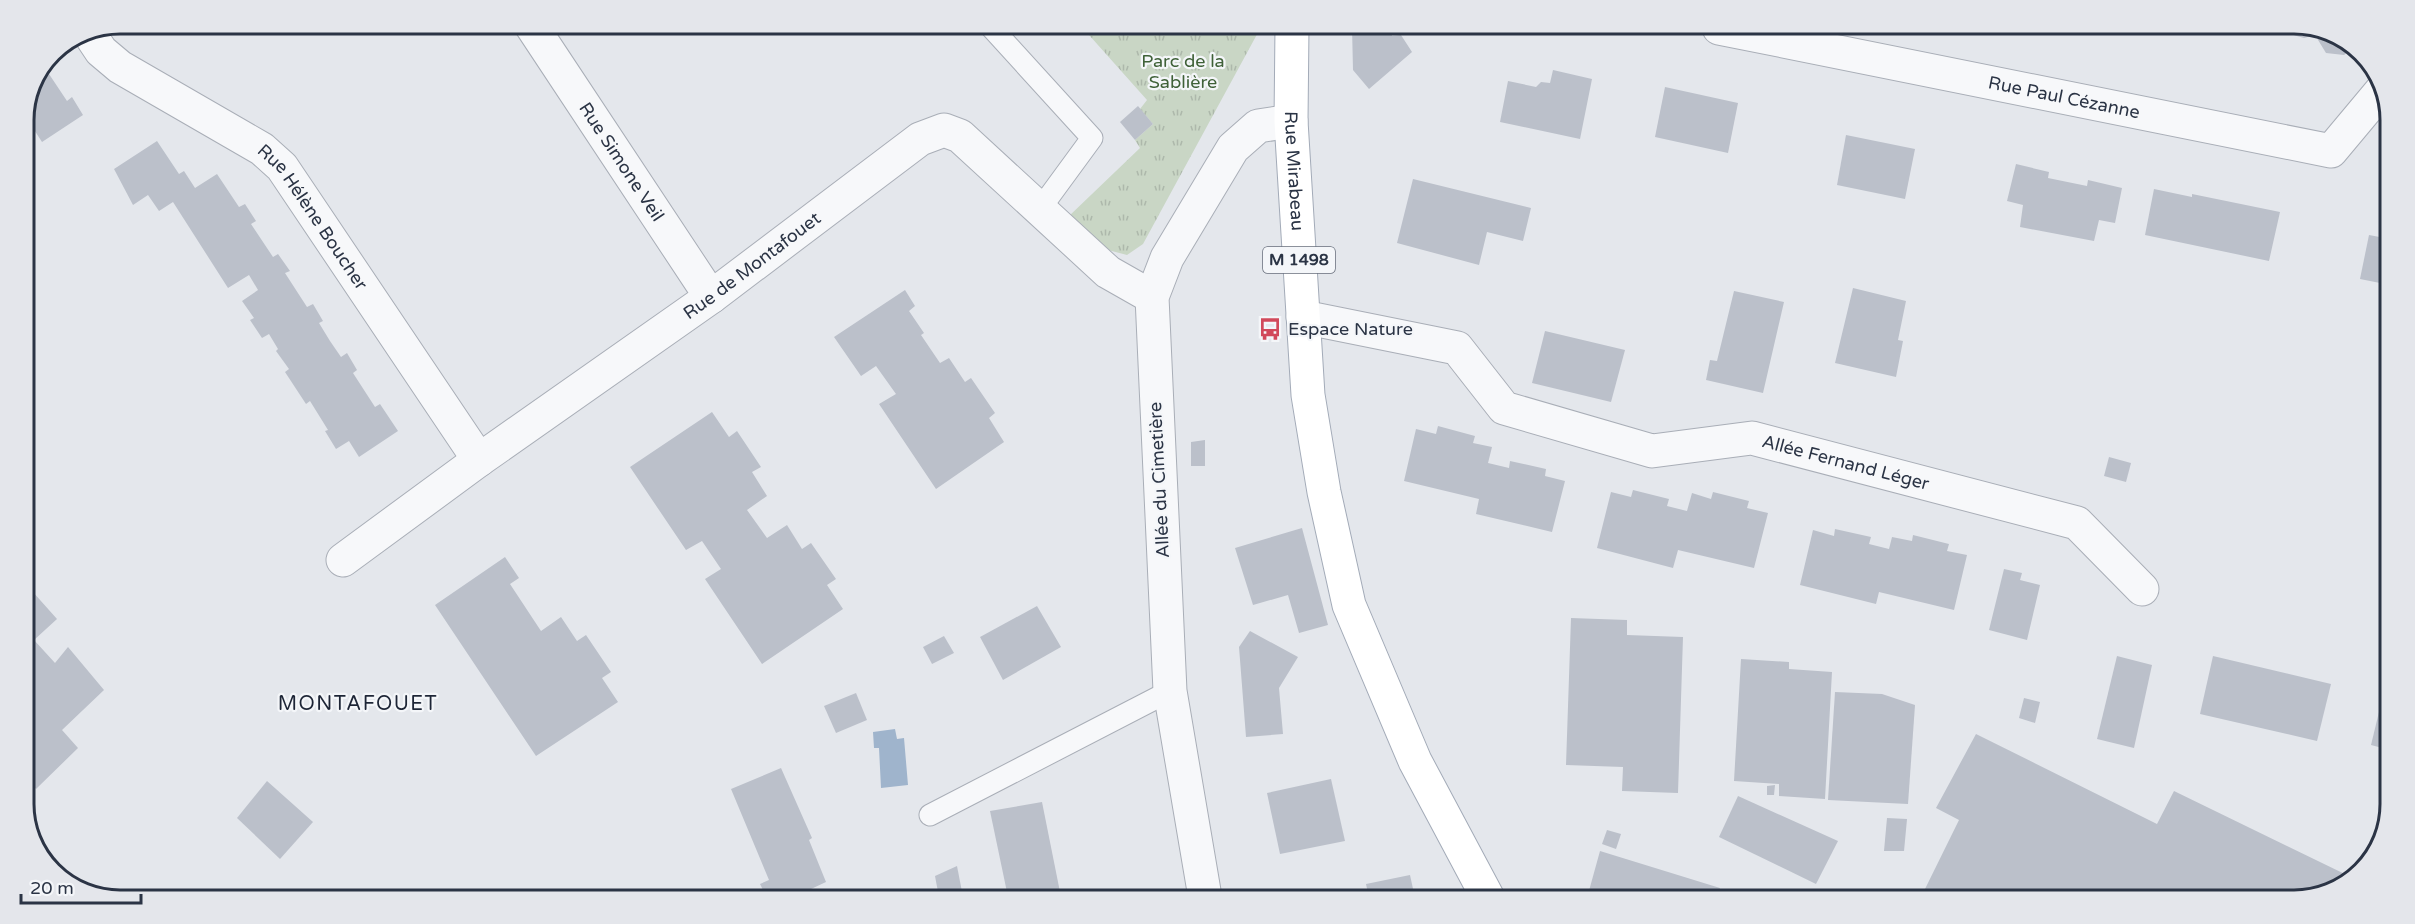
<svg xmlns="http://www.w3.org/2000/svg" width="2415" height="924" font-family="'Varela Round',sans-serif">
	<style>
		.park { fill: url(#park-tufts) }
		.water { fill: #9fb4cc }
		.building { fill: #bbc0ca }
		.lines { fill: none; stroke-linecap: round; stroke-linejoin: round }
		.lane-casing { stroke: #a9aeb7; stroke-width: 23 }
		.street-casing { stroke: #a9aeb7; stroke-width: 35 }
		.primary-casing { stroke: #a3abb8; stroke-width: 35 }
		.lane { stroke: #f7f8fa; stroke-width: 21 }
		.street { stroke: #f7f8fa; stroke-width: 33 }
		.primary { stroke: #fff; stroke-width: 33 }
		.labels { text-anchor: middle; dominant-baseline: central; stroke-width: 4.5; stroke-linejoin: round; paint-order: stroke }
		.shield { fill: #f4f6f9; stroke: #676e7b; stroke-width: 1.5 }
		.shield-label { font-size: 16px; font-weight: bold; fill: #2b3445 }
		.park-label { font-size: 18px; fill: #3f6138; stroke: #f4f6f9 }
		.street-label { font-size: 18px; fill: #2b3445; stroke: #f4f6f9 }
		.poi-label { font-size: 18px; fill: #2b3445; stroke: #f4f6f9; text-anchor: start }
		.neighbourhood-label { font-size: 20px; letter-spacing: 1.5px; fill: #1d2536; stroke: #f4f6f9 }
		.rim { fill: none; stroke: #2b3445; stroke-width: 3 }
	</style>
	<defs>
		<pattern id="park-tufts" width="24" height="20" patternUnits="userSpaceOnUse" patternTransform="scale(1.5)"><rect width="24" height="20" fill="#c9d6c5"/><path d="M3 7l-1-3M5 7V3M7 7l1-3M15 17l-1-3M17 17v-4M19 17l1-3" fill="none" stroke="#adb8ab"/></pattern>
	</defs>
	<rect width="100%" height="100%" fill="#e4e7ec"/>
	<!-- park -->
	<polygon class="park" points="1081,26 1261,27 1143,244 1127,255 1108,250 1068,217 1140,148 1135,140 1153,124 1140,109 1147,100"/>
	<!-- water -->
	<polygon class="water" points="895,729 897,739 904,738 908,785 881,788 879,748 874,748 873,732"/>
	<!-- building -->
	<g class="building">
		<polygon points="1352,27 1392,27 1392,36 1401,35 1412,52 1369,89 1353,70"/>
		<polygon points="2272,29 2326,29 2353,48 2344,55 2326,53 2315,35 2304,38"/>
		<polygon points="45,68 67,101 72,97 83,115 42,142 31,125 24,129 24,114"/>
		<polygon points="1553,70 1592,79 1580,139 1500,122 1508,81 1536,87 1541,82 1550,83"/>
		<polygon points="1665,87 1738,103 1728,153 1655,137"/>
		<polygon points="1138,106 1153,124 1135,140 1120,122"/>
		<polygon points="1846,135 1915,149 1905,199 1837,185"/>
		<polygon points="157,141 179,174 184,171 195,188 217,174 239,207 245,204 256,221 251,224 273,257 278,254 290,271 285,273 307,307 313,304 323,321 319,323 330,341 341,357 347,353 357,370 353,373 375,407 380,404 398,431 359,457 349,441 336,449 325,431 328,430 310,401 306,404 285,372 289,369 276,351 278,349 269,334 262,338 250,320 254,318 242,301 258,290 249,275 228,288 173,202 159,211 148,195 133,205 114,169"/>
		<polygon points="2016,164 2049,172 2048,178 2087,186 2088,180 2122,188 2115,223 2099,220 2094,241 2020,227 2023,205 2007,201"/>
		<polygon points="1413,179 1531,208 1523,241 1487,232 1479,265 1397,243"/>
		<polygon points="2154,189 2192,197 2192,194 2280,212 2269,261 2145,235"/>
		<polygon points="2369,235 2390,239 2390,285 2360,279"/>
		<polygon points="1853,288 1906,301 1898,340 1903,341 1896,377 1835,363"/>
		<polygon points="905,290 915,306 909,311 924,333 921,335 940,363 949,358 965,382 971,378 995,413 989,418 1004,442 936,489 879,404 896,394 876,366 861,376 834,337"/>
		<polygon points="1734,291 1784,302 1763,393 1706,380 1710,360 1717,361"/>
		<polygon points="1545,331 1625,350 1611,402 1532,383"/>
		<polygon points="712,412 729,437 737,431 761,467 752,472 767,496 747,510 767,538 787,525 802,549 811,543 836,579 827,585 843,609 762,664 705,579 721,569 702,541 686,550 630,467"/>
		<polygon points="1438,426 1475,436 1473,443 1492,447 1488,463 1509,468 1510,461 1546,469 1545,476 1565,481 1552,532 1476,514 1479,499 1404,481 1416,429 1436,434"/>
		<polygon points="1205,440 1205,466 1191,466 1191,442"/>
		<polygon points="2109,457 2131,463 2126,482 2104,476"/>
		<polygon points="1633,490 1669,499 1667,506 1687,511 1692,493 1711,499 1713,492 1749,501 1747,508 1768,513 1754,568 1678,550 1673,568 1597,548 1611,492 1631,497"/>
		<polygon points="1302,528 1328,625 1299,633 1288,595 1253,605 1235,548"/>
		<polygon points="1835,529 1871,537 1869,544 1889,549 1892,537 1912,541 1913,535 1949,544 1947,551 1967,555 1954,610 1879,592 1876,604 1800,585 1813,530 1834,536"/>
		<polygon points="505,557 519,578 510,584 541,631 561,617 577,641 586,635 611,672 602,678 618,702 536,756 435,605"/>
		<polygon points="2004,569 2022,573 2020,580 2040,585 2027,640 1989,630"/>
		<polygon points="24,582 57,619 34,640 55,663 68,647 104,690 62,730 78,748 36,789 31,783 24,783 24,717 33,710 24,700"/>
		<polygon points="1037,606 1061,647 1003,680 980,637"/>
		<polygon points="1571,618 1627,620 1627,635 1683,637 1678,793 1622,791 1623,767 1566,765"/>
		<polygon points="1250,631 1298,657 1279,688 1283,734 1246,737 1239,647"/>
		<polygon points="944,636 954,653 932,664 923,647"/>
		<polygon points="2117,656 2152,665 2134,748 2097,739"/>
		<polygon points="2213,656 2331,684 2317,741 2200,714"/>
		<polygon points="1741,659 1789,662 1789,669 1832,672 1825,799 1779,796 1779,784 1734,781"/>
		<polygon points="2386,683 2387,683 2386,749 2371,745"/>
		<polygon points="1835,692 1882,694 1915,705 1908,804 1828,800"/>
		<polygon points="856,693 867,720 836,733 824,706"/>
		<polygon points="2024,698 2040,702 2035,723 2019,718"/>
		<polygon points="1976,734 2157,824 2174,791 2353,878 2349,884 2295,900 1945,899 1925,889 1959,820 1936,808"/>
		<polygon points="781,768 812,838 809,840 826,882 796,896 766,896 760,884 769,880 731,789"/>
		<polygon points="1331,779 1345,841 1280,854 1267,793"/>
		<polygon points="267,781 313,822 280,859 237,818"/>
		<polygon points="1775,785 1774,795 1767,795 1767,786"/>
		<polygon points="1738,796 1838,841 1816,884 1719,837"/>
		<polygon points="1042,802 1061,897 1008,897 990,811"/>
		<polygon points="1887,818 1907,819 1904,851 1884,851"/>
		<polygon points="1607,830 1621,834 1616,849 1602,844"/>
		<polygon points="1600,851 1720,888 1718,894 1730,899 1587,898"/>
		<polygon points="957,866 963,897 939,897 935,876"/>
		<polygon points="1410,875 1415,898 1369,898 1366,884"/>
	</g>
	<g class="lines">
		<!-- lane casing -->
		<g class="lane-casing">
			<g id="lane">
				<polyline points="990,26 1092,138 1040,209"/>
				<polyline points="930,815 1170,691"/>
			</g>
		</g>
		<!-- street casing -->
		<g class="street-casing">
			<g id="street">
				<path id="s1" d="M 531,25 L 711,297"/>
				<path id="s2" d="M 1719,28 L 2331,151 L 2382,90"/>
				<path id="s3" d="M 91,36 L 101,51 L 120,67 L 262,149 L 282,167 L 479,460"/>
				<path id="s4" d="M 1303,317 L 1457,348 L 1504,408 L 1652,451 L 1752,438 L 2077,523 L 2142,589"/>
				<path id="s5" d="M 343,560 L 479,460 L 711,297 L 920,139 L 944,130 L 960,136 L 1108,272 L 1152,297"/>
				<polyline points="1205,897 1170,691 1152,297 1167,258 1233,148 1258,126 1291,121"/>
			</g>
		</g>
		<!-- primary casing -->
		<g class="primary-casing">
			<g id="primary">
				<path id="s6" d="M 1292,27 L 1291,121 L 1308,395 L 1324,492 L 1349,605 L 1415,761 L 1488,898"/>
			</g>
		</g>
		<!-- lane -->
		<use href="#lane" class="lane"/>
		<!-- street -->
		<use href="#street" class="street"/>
		<!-- primary -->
		<use href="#primary" class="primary"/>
	</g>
	<!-- icons -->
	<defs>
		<g id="bus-bare" transform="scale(1.8)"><path d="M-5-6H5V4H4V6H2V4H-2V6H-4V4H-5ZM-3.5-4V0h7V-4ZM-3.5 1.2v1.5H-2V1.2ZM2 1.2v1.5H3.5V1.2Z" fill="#d1495b" stroke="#f4f6f9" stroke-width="2.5" paint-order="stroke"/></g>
	</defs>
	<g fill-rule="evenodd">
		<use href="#bus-bare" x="1270" y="329"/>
	</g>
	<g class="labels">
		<!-- shield labels -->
		<rect class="shield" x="1263" y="247" width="72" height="26" rx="4.5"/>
		<g class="shield-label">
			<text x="1299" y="260">M 1498</text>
		</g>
		<!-- park labels -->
		<g class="park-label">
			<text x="1183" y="61">Parc de la<tspan x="1183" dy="21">Sablière</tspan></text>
		</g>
		<!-- street labels -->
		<g class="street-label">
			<text stroke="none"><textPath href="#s2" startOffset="352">Rue Paul Cézanne</textPath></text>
			<text stroke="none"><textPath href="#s1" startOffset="164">Rue Simone Veil</textPath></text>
			<text stroke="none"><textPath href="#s6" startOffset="144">Rue Mirabeau</textPath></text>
			<text stroke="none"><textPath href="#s3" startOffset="292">Rue Hélène Boucher</textPath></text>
			<text stroke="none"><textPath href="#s5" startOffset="504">Rue de Montafouet</textPath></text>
			<text stroke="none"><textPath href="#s4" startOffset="585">Allée Fernand Léger</textPath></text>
			<text transform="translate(1159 480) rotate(-93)">Allée du Cimetière</text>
		</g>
		<!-- poi labels -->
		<g class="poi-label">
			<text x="1288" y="329">Espace Nature</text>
		</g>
		<!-- neighbourhood labels -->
		<g class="neighbourhood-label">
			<text x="358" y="704">MONTAFOUET</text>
		</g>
	</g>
	<!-- crop -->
	<path d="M0 0H2415V924H0ZM120 34H2294A86 86 0 0 1 2380 120V804A86 86 0 0 1 2294 890H120A86 86 0 0 1 34 804V120A86 86 0 0 1 120 34Z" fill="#e4e6eb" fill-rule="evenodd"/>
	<path class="rim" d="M120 34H2294A86 86 0 0 1 2380 120V804A86 86 0 0 1 2294 890H120A86 86 0 0 1 34 804V120A86 86 0 0 1 120 34Z"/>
	<!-- scale -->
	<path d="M21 894v9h120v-9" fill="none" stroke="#2b3445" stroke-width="3"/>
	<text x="30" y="894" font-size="18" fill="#2b3445" stroke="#f4f6f9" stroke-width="4.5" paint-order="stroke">20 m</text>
</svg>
